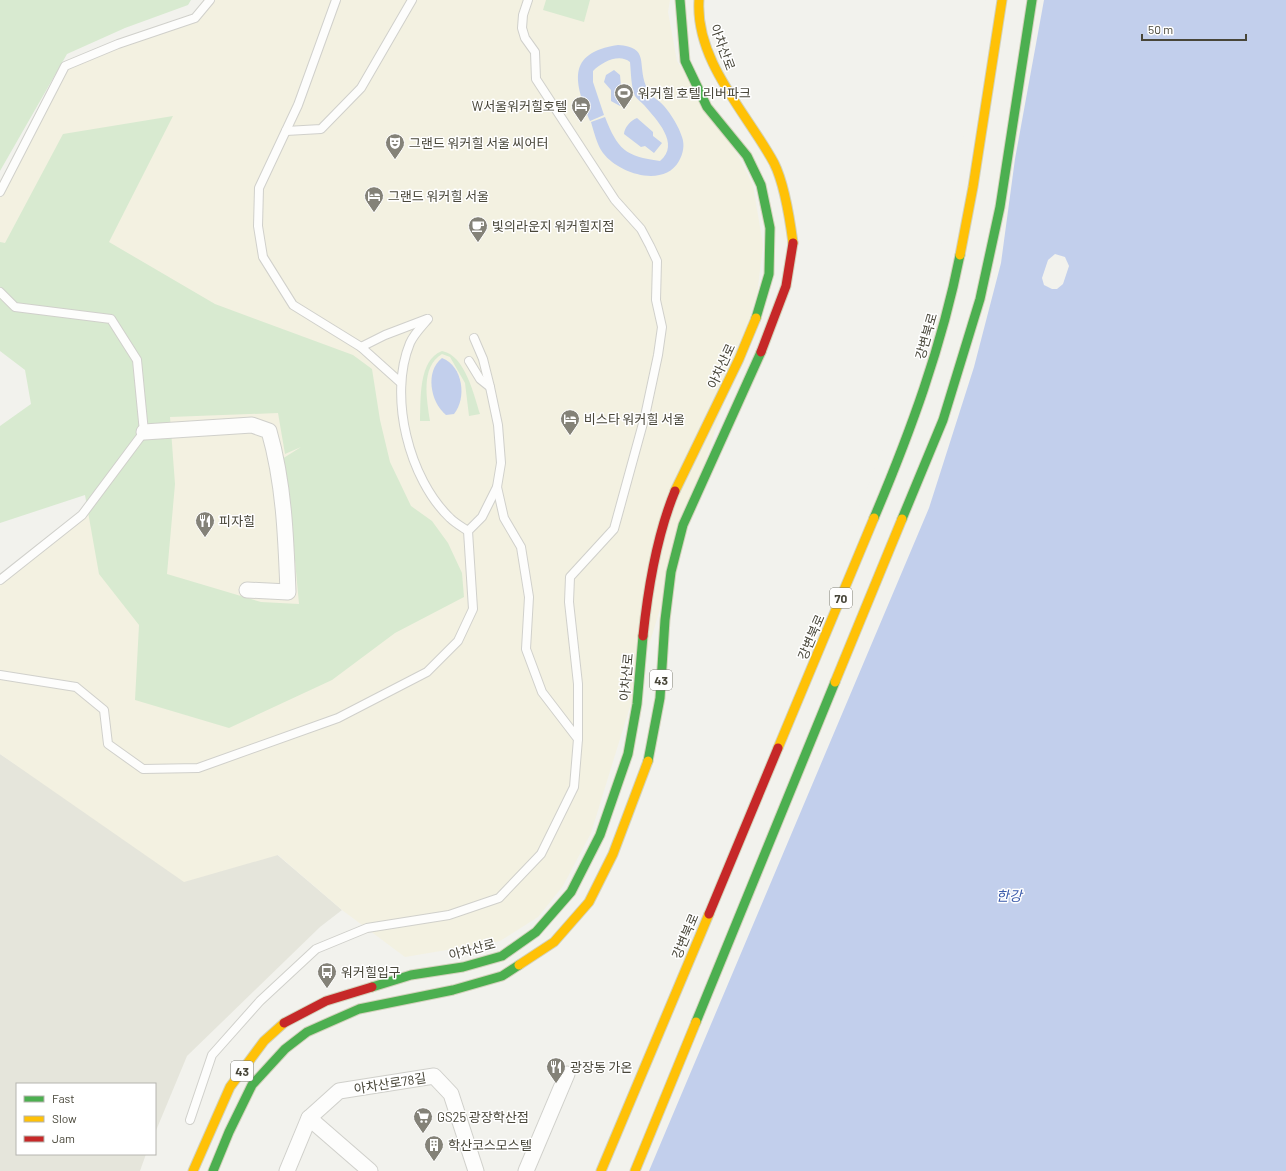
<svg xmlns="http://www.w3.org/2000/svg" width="1286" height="1171" font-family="Barlow,'Noto Sans KR',sans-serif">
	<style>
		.residential { fill: #e5e5db }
		.commercial { fill: #f3f1e1 }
		.green { fill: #d8ead0; fill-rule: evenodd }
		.water { fill: #c2cfec }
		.pier { fill: #f2f2ed }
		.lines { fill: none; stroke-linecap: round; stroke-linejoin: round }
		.lane-casing { stroke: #d0d0cb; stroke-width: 10 }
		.street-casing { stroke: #d0d0cb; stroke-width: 17 }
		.fast-casing { stroke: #d3d2bc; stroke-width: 11 }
		.slow-casing { stroke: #d3d2bc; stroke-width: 11 }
		.jam-casing { stroke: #d3d2bc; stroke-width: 11 }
		.lane { stroke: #fdfdfc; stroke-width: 8 }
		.street { stroke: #fdfdfc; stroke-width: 15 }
		.fast { stroke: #4caf50; stroke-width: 9 }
		.slow { stroke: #ffc107; stroke-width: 9 }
		.jam { stroke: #c62828; stroke-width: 9 }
		.labels { text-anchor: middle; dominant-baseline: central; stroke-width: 3; stroke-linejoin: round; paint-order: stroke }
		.shield { fill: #fff; stroke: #7f7e74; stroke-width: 1 }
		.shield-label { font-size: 12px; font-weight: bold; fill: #484639 }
		.street-label { font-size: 13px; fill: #484639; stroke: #fff }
		.poi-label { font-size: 13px; fill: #484639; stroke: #fff; text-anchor: start }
		.water-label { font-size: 14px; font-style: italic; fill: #3b5bab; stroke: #fff }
	</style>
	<rect width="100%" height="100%" fill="#f2f2ed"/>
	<!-- residential -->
	<polygon class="residential" points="0,754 33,776 274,852 342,910 320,927 187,1056 155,1133 155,1084 17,1084 17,1154 146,1154 140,1171 0,1171"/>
	<!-- commercial -->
	<polygon class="commercial" points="210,0 670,0 668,12 677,61 739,157 753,185 763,245 757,295 591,833 563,886 538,917 500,941 405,957 342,910 278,855 184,882 0,754 0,580 79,518 144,432 0,292 0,192 65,66 195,18"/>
	<!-- green -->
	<g class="green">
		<polygon points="0,0 191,0 188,5 125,28 67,54 0,171"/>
		<polygon points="546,0 590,0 584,22 543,10"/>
		<path d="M 173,116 L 109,242 L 215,304 L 353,355 L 372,369 L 380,420 L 390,462 L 411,506 L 432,521 L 448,543 L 462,573 L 464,597 L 395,633 L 332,680 L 229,728 L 135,700 L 139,625 L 99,574 L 85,495 L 0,523 L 0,426 L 31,404 L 25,370 L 0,351 L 0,242 L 5,243 L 63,134 ZM 278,413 L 285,454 L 301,447 L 282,459 L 292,527 L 299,604 L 261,602 L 167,574 L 175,484 L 170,417 Z"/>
		<path d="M 442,351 C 465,355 474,395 480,414 L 469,416 L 465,383 L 450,357 L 442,354 C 420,367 427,400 430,421 L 420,421 C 421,400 418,360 442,351 Z"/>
	</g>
	<!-- water -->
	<g class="water">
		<polygon points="988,0 1286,0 1286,1171 599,1171 759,778 888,442 934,290 975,83"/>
		<path d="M 618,45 C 650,47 637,64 646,86 C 649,96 658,99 664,106 C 671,114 679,127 682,137 C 685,145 683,154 679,161 C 664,188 619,174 603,153 C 597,145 594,132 591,122 L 605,117 C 618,150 625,156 660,161 C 681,144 656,119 644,105 C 641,102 637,99 635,96 C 631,87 631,72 630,62 C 619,53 602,62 593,71 L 593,82 L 604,115 L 590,121 C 575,83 565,53 618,45 Z"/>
		<polygon points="614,70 620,75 621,86 628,93 629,97 625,105 620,106 611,101 611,90 604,82 606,75"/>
		<path d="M 637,118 L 653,132 L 653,136 L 662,143 L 654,153 L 645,146 L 641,147 L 624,134 C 624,128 631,120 637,118 Z"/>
		<path d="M 442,358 C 463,366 467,398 454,414 L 446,415 C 430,402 425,371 442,358 Z"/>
	</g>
	<!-- pier -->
	<g class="pier">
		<polygon points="986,0 1044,0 1015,159 1001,263 974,367 929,508 649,1171 597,1171 757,777 802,660 841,552 886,441 909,369 932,290 974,83"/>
		<polygon points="1055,254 1065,257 1069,266 1063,284 1057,289 1052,289 1044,285 1042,278 1048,260"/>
	</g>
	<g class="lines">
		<!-- lane casing -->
		<g class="lane-casing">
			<g id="lane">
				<polyline points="336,0 298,105 259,188 258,226 263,257 293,305 361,347 400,382"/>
				<polyline points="528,0 523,15 522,28 525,38 535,52 536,79 615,200 641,229 650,246 657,261 656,300 662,327 658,355 645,416 614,529 570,577 569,602 578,684 578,739"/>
				<polyline points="286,131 321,129 361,88 412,0"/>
				<polyline points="0,192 65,66 118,44 195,18 210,0"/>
				<polyline points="0,292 15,307 111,319 137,360 144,432 82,515 0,580"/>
				<path d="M 428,319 C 422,326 414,334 410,343 C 388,396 409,479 450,518 C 455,523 462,527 468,531 L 482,517 L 497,487"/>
				<polyline points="474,338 483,359 490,387"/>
				<polyline points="361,347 385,335 427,319"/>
				<polyline points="0,675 76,687 104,710 108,744 143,769 198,768 338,718 427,672 458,641 473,609 468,531"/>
				<polyline points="190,1120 212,1055 260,1001 316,949 367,928 449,915 499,898 541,854 574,787 578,739 542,692 526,649 529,597 521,547 504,518 497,487 501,463 498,425 490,387 480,379 469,361"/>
			</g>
		</g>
		<!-- street casing -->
		<g class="street-casing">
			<g id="street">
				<path d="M 144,432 L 252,425 L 269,431 C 284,483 286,538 288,592 L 247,590"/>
				<polyline points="309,1118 370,1171"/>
				<polyline points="287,1171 309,1118 339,1091 434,1076 451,1094 476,1171"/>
				<polyline points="526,1171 567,1074"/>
			</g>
		</g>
		<!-- fast casing -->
		<g class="fast-casing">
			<g id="fast">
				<polyline points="680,0 685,61 707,107 747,156 761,185 770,228 769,274 756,318"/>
				<path d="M 874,518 C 910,433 942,346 960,255"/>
				<polyline points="902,519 943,420 980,299 1000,207 1032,0"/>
				<polyline points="648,761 660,698 665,620 671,572 683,525 761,352"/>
				<polyline points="372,987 411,975 463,967 502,956 536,932 571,892 600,835 628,754 637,704 643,636"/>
				<polyline points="696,1022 835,682"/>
				<polyline points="213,1171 229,1132 252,1085 285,1049 307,1032 359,1009 453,990 502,976 519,965"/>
			</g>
		</g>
		<!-- slow casing -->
		<g class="slow-casing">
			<g id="slow">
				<path d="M 699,0 C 695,61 747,113 774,163 C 785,185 790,220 793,243"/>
				<polyline points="960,255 973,187 1002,0"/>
				<polyline points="675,491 739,359 756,318"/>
				<polyline points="835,682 902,519"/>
				<polyline points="778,748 874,518"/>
				<polyline points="519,965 554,942 589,902 613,854 648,761"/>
				<polyline points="193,1171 230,1087 264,1041 284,1023"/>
				<polyline points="601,1171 709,914"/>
				<polyline points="635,1171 696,1022"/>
			</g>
		</g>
		<!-- jam casing -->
		<g class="jam-casing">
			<g id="jam">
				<polyline points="761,352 786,286 793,243"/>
				<path d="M 643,636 C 648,588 656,537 675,491"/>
				<polyline points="709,914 778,748"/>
				<polyline points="284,1023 326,1001 372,987"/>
			</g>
		</g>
		<!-- lane -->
		<use href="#lane" class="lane"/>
		<!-- street -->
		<use href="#street" class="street"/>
		<!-- fast -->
		<use href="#fast" class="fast"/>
		<!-- slow -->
		<use href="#slow" class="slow"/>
		<!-- jam -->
		<use href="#jam" class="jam"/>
	</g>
	<!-- icons -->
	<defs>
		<g id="stadium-pin" transform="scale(1)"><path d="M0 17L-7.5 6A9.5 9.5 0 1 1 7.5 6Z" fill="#848278" stroke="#fff"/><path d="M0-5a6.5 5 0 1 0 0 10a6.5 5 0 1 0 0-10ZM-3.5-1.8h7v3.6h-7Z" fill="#fff"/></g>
		<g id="hotel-pin" transform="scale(1)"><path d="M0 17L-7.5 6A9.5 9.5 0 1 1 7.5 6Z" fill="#848278" stroke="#fff"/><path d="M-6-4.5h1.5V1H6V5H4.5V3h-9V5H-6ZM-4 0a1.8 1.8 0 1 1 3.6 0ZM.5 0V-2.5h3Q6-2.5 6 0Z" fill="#fff"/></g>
		<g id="theatre-pin" transform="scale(1)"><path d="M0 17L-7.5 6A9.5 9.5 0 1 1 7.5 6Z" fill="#848278" stroke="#fff"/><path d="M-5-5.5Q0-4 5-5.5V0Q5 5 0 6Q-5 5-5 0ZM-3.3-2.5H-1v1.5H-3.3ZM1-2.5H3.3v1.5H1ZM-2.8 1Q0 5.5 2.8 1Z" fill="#fff"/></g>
		<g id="cafe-pin" transform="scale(1)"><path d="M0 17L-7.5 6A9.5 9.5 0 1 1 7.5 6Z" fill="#848278" stroke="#fff"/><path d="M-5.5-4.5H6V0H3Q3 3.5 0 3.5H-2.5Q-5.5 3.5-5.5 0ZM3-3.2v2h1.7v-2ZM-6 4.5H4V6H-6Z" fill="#fff"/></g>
		<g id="restaurant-pin" transform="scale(1)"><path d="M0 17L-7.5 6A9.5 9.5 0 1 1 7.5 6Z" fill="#848278" stroke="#fff"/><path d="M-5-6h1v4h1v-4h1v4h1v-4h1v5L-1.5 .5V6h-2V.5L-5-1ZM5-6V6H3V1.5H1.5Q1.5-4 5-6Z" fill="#fff"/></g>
		<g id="bus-pin" transform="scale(1)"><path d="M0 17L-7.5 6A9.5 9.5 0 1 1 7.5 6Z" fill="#848278" stroke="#fff"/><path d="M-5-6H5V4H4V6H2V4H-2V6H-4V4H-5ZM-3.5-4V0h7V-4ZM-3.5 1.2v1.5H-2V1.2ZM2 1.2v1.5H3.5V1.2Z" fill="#fff"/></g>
		<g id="supermarket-pin" transform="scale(1)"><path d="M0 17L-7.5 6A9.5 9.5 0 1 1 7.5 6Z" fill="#848278" stroke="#fff"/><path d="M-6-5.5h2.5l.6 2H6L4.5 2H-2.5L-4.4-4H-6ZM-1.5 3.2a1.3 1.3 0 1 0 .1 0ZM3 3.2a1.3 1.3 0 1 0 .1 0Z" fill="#fff"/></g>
		<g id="building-pin" transform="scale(1)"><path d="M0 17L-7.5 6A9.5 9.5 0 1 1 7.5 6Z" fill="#848278" stroke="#fff"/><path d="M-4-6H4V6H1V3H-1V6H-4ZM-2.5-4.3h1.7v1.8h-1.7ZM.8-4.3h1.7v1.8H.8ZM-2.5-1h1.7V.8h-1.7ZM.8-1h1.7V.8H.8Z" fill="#fff"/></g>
	</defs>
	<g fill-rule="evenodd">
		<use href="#stadium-pin" x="624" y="93"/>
		<use href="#hotel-pin" x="581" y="106"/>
		<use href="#theatre-pin" x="395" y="143"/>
		<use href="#hotel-pin" x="374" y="196"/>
		<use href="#cafe-pin" x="478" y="226"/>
		<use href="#hotel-pin" x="570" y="419"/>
		<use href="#restaurant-pin" x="205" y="521"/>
		<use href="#bus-pin" x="327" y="972"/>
		<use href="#restaurant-pin" x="556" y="1067"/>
		<use href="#supermarket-pin" x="423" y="1117"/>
		<use href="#building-pin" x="434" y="1145"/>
	</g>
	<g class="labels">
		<!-- shield labels -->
		<g class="shield">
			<rect x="830" y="588" width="22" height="20" rx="3"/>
			<rect x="650" y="670" width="22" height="20" rx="3"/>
			<rect x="231" y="1061" width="22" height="20" rx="3"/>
		</g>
		<g class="shield-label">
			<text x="841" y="598">70</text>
			<text x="661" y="680">43</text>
			<text x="242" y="1071">43</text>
		</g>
		<!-- street labels -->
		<g class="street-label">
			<text transform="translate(723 47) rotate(70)">아차산로</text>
			<text transform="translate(926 336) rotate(-74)">강변북로</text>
			<text transform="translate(721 366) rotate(-65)">아차산로</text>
			<text transform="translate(811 637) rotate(-67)">강변북로</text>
			<text transform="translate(626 677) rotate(-85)">아차산로</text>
			<text transform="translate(685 936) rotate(-67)">강변북로</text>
			<text transform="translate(472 949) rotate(-15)">아차산로</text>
			<text transform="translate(390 1083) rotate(-9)">아차산로78길</text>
		</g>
		<!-- poi labels -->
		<g class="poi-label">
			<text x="638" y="93">워커힐 호텔 리버파크</text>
			<text x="567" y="106" text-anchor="end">W서울워커힐호텔</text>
			<text x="409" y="143">그랜드 워커힐 서울 씨어터</text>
			<text x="388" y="196">그랜드 워커힐 서울</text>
			<text x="492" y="226">빛의라운지 워커힐지점</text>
			<text x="584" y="419">비스타 워커힐 서울</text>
			<text x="219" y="521">피자힐</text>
			<text x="341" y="972">워커힐입구</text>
			<text x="570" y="1067">광장동 가온</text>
			<text x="437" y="1117">GS25 광장학산점</text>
			<text x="448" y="1145">학산코스모스텔</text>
		</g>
		<!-- water labels -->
		<g class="water-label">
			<text x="1009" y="895">한강</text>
		</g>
	</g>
	<!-- legend -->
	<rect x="16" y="1083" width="140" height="72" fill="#ffffff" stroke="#b6b5b0"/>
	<rect x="24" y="1096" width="20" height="6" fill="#4caf50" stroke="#b6b5b0"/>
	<text x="52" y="1103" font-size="12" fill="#484639">Fast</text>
	<rect x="24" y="1116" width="20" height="6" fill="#ffc107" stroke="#b6b5b0"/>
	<text x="52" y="1123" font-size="12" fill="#484639">Slow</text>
	<rect x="24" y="1136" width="20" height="6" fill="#c62828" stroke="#b6b5b0"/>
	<text x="52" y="1143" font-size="12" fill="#484639">Jam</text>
	<!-- scale -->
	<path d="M1142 34v6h104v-6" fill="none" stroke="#484639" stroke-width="2"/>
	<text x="1148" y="34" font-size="12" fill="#484639" stroke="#ffffff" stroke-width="3" paint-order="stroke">50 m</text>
</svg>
